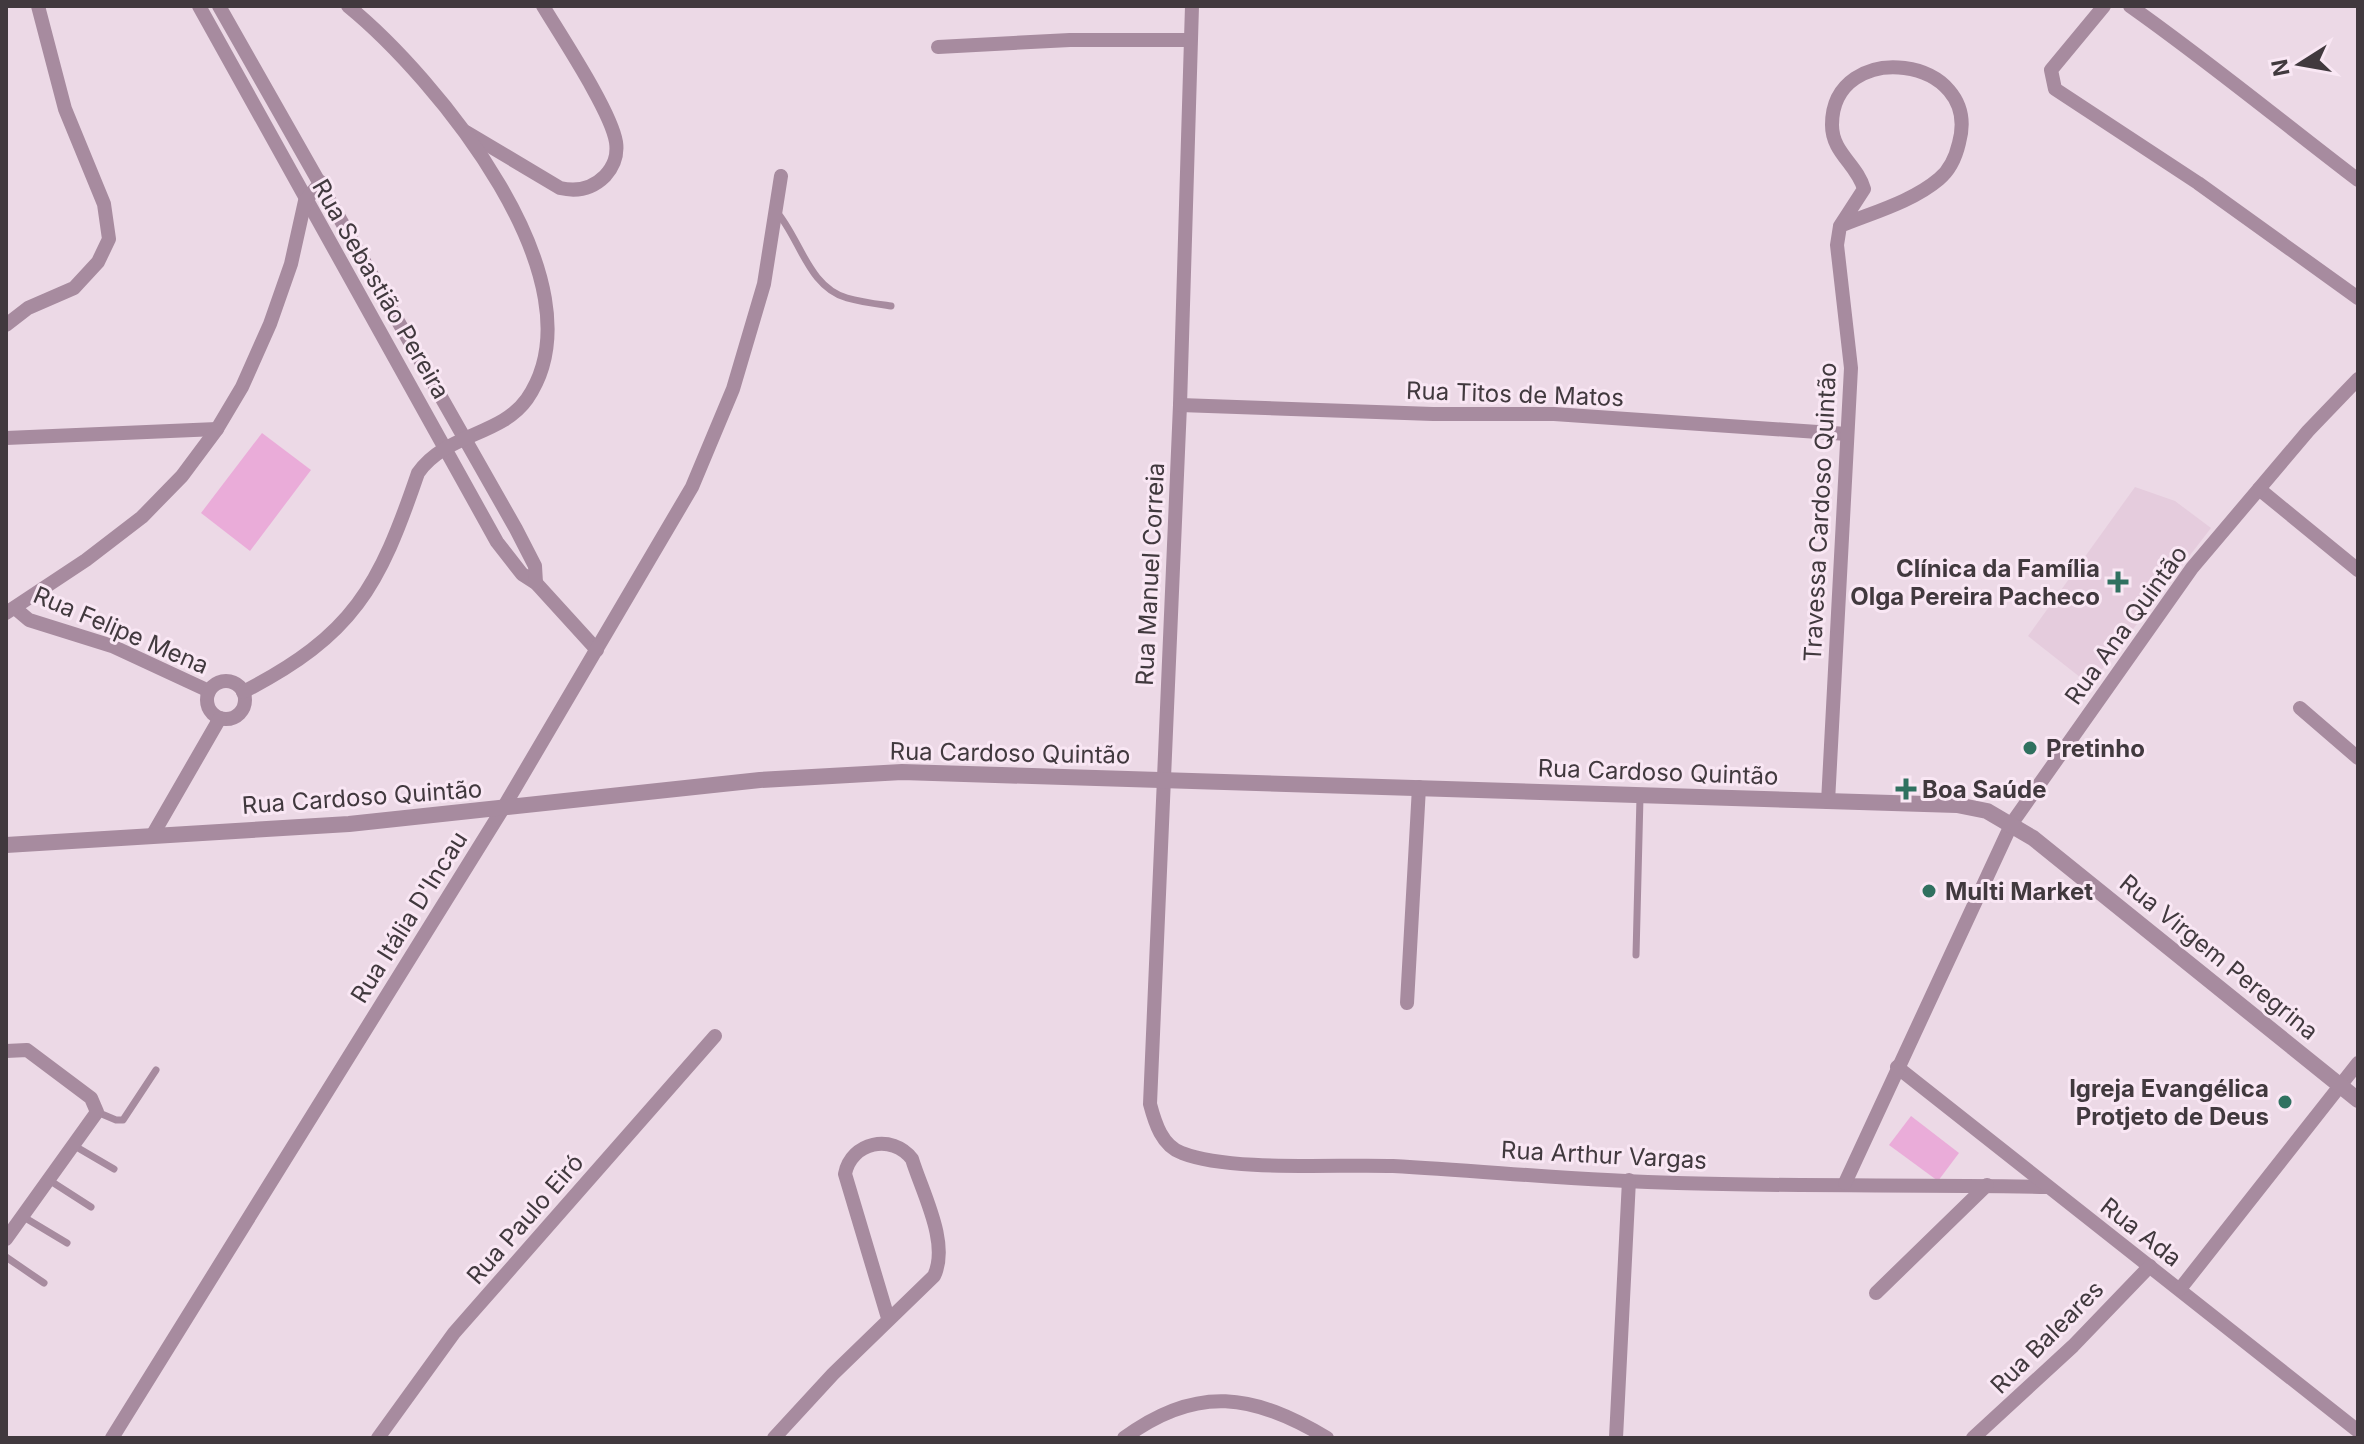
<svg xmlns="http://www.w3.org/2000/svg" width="2364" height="1444" font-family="Inter,sans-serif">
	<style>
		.built { fill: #e5ccdd }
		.green { fill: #eaacd9 }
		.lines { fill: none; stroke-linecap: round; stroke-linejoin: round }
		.service { stroke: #a78b9f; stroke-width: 7 }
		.minor { stroke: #a78b9f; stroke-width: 14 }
		.tertiary { stroke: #a78b9f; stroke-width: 16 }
		.poi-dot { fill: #307160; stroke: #f9e7f4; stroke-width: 3 }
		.labels { text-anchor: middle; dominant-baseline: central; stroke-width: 6; stroke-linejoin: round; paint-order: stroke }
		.street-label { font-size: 24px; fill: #41393e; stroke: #f9e7f4 }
		.poi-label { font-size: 24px; font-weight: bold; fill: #41393e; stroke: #f9e7f4; text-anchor: start }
	</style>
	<rect width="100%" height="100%" fill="#ecd9e6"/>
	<!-- built -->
	<polygon class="built" points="2135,487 2175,501 2211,528 2090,685 2028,636"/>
	<!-- green -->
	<g class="green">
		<polygon points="262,433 311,470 250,551 201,513"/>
		<polygon points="1911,1116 1959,1153 1938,1181 1889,1145"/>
	</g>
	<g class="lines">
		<!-- service -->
		<g class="service">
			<path d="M 776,211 C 800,238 808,287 847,298 C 861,302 877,304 891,306"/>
			<polyline points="1636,955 1640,797"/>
			<polyline points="97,1112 116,1120 123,1120 156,1070"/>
			<polyline points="73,1145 114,1169"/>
			<polyline points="49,1180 91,1207"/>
			<polyline points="22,1216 67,1243"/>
			<polyline points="6,1257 44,1283"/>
		</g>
		<!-- minor -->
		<g class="minor">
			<polyline points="199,6 497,542 522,574 536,583 597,650"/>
			<polyline points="219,6 516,529 535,566 536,583"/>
			<path d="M 1192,6 L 1180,405 L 1150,1104 C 1155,1123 1162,1146 1182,1153 C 1231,1172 1336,1164 1393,1166 C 1487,1171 1582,1181 1677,1183 C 1800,1187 1924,1184 2047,1187"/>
			<polyline points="2104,6 2051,70 2055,89 2198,183 2358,298"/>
			<path d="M 2130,6 C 2208,61 2282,122 2358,180"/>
			<polyline points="938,47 1070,40 1190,40"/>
			<path d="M 466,132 L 560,188 C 577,192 592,189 605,176 C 614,166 618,156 616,142 C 611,111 561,36 543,6"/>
			<polyline points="6,325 28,308 74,288 98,262 109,239 104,204 65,109 38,6"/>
			<polyline points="1180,405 1433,414 1554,414 1847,434"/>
			<polyline points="6,438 217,429"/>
			<polyline points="2259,489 2358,570"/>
			<polyline points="16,609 29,620 112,646 209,691"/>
			<polyline points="6,613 86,560 142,517 182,476 217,429 242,387 270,324 291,264 305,201 321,182"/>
			<circle cx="226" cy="700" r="19"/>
			<path d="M 243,692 C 354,635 379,587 418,473 C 446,433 501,436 527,399 C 607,283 434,76 348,6"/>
			<polyline points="2300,708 2358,758"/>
			<path d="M 1828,802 L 1851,368 L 1837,245 L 1840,226 L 1864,189 C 1857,164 1832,153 1832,125 C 1832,37 1983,55 1959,143 C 1956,156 1950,170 1939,179 C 1912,202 1871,213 1840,226"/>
			<polyline points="152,836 220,718"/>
			<polyline points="1407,1003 1419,787"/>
			<polyline points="6,1051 27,1050 91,1098 97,1112 6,1239"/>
			<polyline points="1897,1067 2358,1431"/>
			<polyline points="1845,1183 2012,823 2192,568 2308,431 2358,379"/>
			<polyline points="2180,1289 2358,1063"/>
			<polyline points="1876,1293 1987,1185"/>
			<polyline points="112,1438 502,810 692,487 733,389 764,284 781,176"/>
			<polyline points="378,1438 454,1333 715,1036"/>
			<path d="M 774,1438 L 833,1374 L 934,1276 C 950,1243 922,1192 912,1159 C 892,1133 851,1142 845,1174 L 888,1318"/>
			<path d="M 1124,1438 C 1197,1384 1254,1394 1327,1438"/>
			<polyline points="1616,1438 1629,1180"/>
			<polyline points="1973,1438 2073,1346 2150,1266"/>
		</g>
		<!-- tertiary -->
		<polyline class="tertiary" points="6,845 349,824 760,780 902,772 1957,805 1987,811 2033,838 2358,1100"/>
	</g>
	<!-- markers -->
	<g class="poi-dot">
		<path d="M2114 570h8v8h8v8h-8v8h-8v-8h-8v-8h8z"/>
		<circle cx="2030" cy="748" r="8"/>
		<path d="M1902 777h8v8h8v8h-8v8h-8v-8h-8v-8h8z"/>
		<circle cx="1929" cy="891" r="8"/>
		<circle cx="2285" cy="1102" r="8"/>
	</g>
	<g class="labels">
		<!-- street labels -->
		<g class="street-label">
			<text transform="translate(381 289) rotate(60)">Rua Sebastião Pereira</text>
			<text transform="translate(1515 394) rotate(2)">Rua Titos de Matos</text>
			<text transform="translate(1820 512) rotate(-87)">Travessa Cardoso Quintão</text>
			<text transform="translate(1150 574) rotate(-87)">Rua Manuel Correia</text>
			<text transform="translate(2126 625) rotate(-54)">Rua Ana Quintão</text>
			<text transform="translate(121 630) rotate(23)">Rua Felipe Mena</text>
			<text transform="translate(1010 753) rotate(1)">Rua Cardoso Quintão</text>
			<text transform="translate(1658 772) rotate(2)">Rua Cardoso Quintão</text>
			<text transform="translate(362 797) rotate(-4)">Rua Cardoso Quintão</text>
			<text transform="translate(409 917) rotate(-58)">Rua Itália D'Incau</text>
			<text transform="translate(2219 957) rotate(39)">Rua Virgem Peregrina</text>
			<text transform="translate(1604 1155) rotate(3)">Rua Arthur Vargas</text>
			<text transform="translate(525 1219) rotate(-49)">Rua Paulo Eiró</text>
			<text transform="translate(2141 1232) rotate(38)">Rua Ada</text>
			<text transform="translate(2047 1337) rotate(-45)">Rua Baleares</text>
		</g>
		<!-- poi labels -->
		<g class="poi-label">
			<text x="2100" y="568" text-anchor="end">Clínica da Família<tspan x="2100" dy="28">Olga Pereira Pacheco</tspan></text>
			<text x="2046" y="748">Pretinho</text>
			<text x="1922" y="789">Boa Saúde</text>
			<text x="1945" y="891">Multi Market</text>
			<text x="2269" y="1088" text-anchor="end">Igreja Evangélica<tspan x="2269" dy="28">Protjeto de Deus</tspan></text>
		</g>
	</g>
	<!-- border -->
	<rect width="2364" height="1444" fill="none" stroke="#41393e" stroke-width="16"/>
	<!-- north arrow -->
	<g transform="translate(2300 64) rotate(259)" stroke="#f9e7f4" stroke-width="6" paint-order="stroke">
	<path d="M0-6L14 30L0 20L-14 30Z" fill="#41393e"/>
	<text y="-12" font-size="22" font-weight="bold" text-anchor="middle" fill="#41393e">N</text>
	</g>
</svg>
